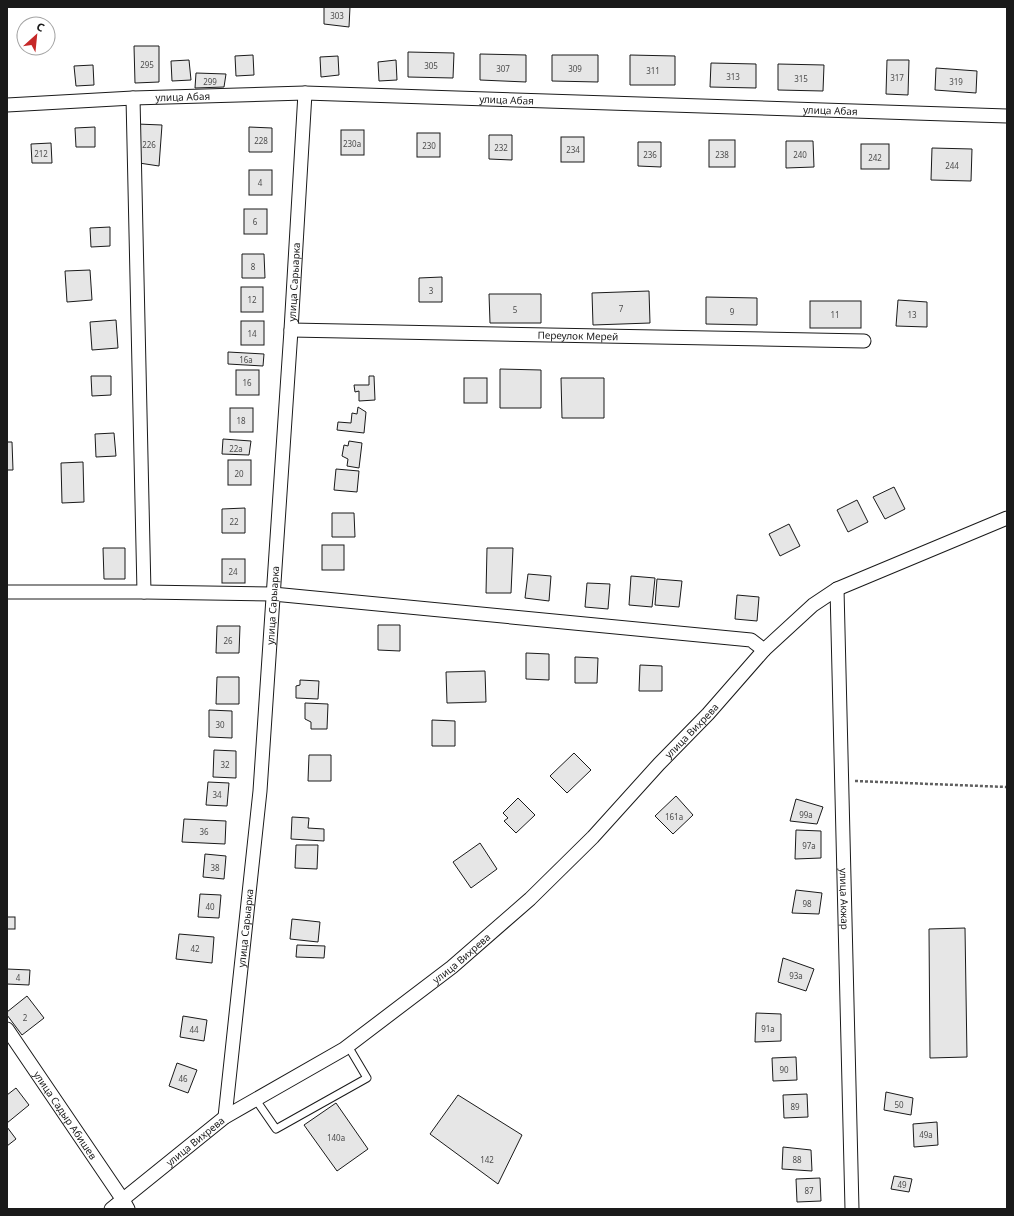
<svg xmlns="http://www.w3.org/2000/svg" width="1014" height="1216" font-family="'Noto Sans',sans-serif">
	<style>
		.building { fill: #e6e6e6; stroke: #1a1a1a }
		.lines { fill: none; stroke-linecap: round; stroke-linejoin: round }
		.service-casing { stroke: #1a1a1a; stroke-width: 9 }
		.minor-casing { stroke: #1a1a1a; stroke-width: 15 }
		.path { stroke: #5f5f5f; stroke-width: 2.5; stroke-dasharray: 3 2; stroke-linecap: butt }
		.service { stroke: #fff; stroke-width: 7 }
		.minor { stroke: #fff; stroke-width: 13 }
		.labels { text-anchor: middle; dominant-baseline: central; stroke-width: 3; stroke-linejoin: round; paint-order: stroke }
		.number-label { font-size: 8px; fill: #4d4d4d }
		.street-label { font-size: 10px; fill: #1a1a1a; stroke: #fff }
	</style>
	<rect width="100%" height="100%" fill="#fff"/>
	<!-- building -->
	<g class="building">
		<polygon points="324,7 350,7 349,27 324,24"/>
		<polygon points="134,46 159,46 159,82 135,83"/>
		<polygon points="408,52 454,53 453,78 408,77"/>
		<polygon points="480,54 526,55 526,82 480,80"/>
		<polygon points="253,55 254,75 236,76 235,56"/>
		<polygon points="552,55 598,55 598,82 552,81"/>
		<polygon points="630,55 675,56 675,85 630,85"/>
		<polygon points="338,56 339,75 321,77 320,57"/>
		<polygon points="189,60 191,80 172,81 171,61"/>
		<polygon points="396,60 397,80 379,81 378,62"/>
		<polygon points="887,60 909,60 908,95 886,94"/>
		<polygon points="711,63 756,64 756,88 710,87"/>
		<polygon points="778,64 824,65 823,91 778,90"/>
		<polygon points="93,65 94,85 76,86 74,66"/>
		<polygon points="936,68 977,71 976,93 935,90"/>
		<polygon points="196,73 226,74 224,87 195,88"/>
		<polygon points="137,124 162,125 159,166 139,163"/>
		<polygon points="95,127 95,147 76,147 75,128"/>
		<polygon points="249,127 272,128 272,152 249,152"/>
		<rect x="341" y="130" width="23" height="25"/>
		<rect x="417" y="133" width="23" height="24"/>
		<polygon points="489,135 512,135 512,160 489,159"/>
		<rect x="561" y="137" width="23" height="25"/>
		<rect x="709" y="140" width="26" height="27"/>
		<polygon points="786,141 813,141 814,167 786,168"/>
		<polygon points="638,142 661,142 661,167 638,166"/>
		<polygon points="51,143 52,163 32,163 31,144"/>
		<rect x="861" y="144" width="28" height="25"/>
		<polygon points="932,148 972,149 971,181 931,180"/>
		<rect x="249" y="170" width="23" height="25"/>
		<rect x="244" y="209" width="23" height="25"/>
		<polygon points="110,227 110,246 91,247 90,228"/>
		<polygon points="242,254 264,254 265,278 242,278"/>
		<polygon points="90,270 92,300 67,302 65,271"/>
		<polygon points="442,277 442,302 419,302 419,278"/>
		<rect x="241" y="287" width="22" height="25"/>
		<polygon points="649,291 650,323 593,325 592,293"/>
		<polygon points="489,294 541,294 541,323 490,323"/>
		<polygon points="706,297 757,298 757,325 706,324"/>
		<polygon points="898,300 927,302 927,327 896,326"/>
		<rect x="810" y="301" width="51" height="27"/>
		<polygon points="116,320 118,348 92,350 90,322"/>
		<rect x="241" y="321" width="23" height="24"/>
		<polygon points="228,352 264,354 263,366 228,364"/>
		<polygon points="500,369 541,370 541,408 500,408"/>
		<rect x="236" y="370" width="23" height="25"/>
		<polygon points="91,376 111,376 111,395 92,396"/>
		<polygon points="369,376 374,376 375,400 359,401 359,391 355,392 354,385 369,385"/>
		<rect x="464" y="378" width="23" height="25"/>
		<polygon points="561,378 604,378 604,418 562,418"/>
		<polygon points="358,407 366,412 364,433 337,430 338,422 351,423 352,413 357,414"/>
		<rect x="230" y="408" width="23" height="24"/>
		<polygon points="114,433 116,456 96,457 95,434"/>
		<polygon points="223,439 251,441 249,455 222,454"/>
		<polygon points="349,441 362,443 359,468 347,466 348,459 342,456 344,445 348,446"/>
		<polygon points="7,442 12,442 13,470 7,470"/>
		<rect x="228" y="460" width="23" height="25"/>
		<polygon points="83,462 84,502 62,503 61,463"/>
		<polygon points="336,469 359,471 357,492 334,490"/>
		<polygon points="894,487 905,509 885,519 873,497"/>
		<polygon points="857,500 868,522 848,532 837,510"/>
		<polygon points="245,508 245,533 222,533 222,509"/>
		<polygon points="332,513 354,513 355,537 332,537"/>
		<polygon points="789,524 800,546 780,556 769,534"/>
		<rect x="322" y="545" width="22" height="25"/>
		<polygon points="103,548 125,548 125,579 104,579"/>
		<polygon points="487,548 513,548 511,593 486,593"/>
		<rect x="222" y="559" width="23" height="24"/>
		<polygon points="528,574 551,576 549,601 525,598"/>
		<polygon points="631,576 655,578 652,607 629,605"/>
		<polygon points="657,579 682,581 679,607 655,605"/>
		<polygon points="587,583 610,584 608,609 585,607"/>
		<polygon points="737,595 759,597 757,621 735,619"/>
		<polygon points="378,625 400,625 400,651 378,650"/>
		<polygon points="217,626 240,626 239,653 216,653"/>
		<polygon points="526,653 549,654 549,680 526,679"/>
		<polygon points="575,657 598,658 597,683 575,683"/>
		<polygon points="640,665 662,666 662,691 639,691"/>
		<polygon points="485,671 486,702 447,703 446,672"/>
		<polygon points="217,677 239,677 239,704 216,704"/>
		<polygon points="300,680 319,681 318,699 296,698 296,686 300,685"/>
		<polygon points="305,703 328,704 327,729 311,729 311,722 305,719"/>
		<polygon points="209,710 232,711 232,738 209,737"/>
		<polygon points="432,720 455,721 455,746 432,746"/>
		<polygon points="214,750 236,751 236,778 213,777"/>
		<polygon points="574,753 591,770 567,793 550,776"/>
		<polygon points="309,755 331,755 331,781 308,781"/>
		<polygon points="208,782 229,783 227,806 206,805"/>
		<polygon points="676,796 693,815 673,834 655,816"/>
		<polygon points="518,798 535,815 516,833 504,821 508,818 503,813"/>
		<polygon points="796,799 823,807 817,824 790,821"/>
		<polygon points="292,817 309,818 308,828 324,829 324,841 291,839"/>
		<polygon points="184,819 226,821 225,844 182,842"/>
		<polygon points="796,830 821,831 821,858 795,859"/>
		<polygon points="480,843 497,869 471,888 453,862"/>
		<polygon points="296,845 318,845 317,869 295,868"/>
		<polygon points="205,854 226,856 224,879 203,877"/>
		<polygon points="796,890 822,893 819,914 792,913"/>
		<polygon points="200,894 221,895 219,918 198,917"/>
		<rect x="7" y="917" width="8" height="12"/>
		<polygon points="292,919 320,922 318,942 290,939"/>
		<polygon points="965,928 967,1057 930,1058 929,929"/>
		<polygon points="179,934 214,937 212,963 176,959"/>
		<polygon points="297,945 325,946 324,958 296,957"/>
		<polygon points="783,958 814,969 806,991 778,982"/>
		<polygon points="7,969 30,970 29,985 7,984"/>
		<polygon points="27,996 44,1018 22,1035 7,1015 7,1012"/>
		<polygon points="756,1013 781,1014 781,1041 755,1042"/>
		<polygon points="183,1016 207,1020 204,1041 180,1037"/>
		<polygon points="796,1057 797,1080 773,1081 772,1058"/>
		<polygon points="177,1063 197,1070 188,1093 169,1086"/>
		<polygon points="16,1088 29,1105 7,1123 7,1095"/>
		<polygon points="886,1092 913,1098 911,1115 884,1110"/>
		<polygon points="807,1094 808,1117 784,1118 783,1095"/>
		<polygon points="458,1095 522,1135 498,1184 430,1134"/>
		<polygon points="336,1103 368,1149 337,1171 304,1125"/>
		<polygon points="937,1122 938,1145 914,1147 913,1124"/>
		<polygon points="7,1127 16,1139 7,1146"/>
		<polygon points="783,1147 811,1150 812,1171 782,1169"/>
		<polygon points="894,1176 912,1179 909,1192 891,1189"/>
		<polygon points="820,1178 821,1201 797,1202 796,1179"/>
	</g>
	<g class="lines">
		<!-- service casing -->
		<g class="service-casing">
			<polyline id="service" points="256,1100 276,1129 367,1078 348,1046"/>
		</g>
		<!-- minor casing -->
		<g class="minor-casing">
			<g id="minor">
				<polyline points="133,98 144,592"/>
				<path id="s1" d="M 7,105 L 133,98 L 305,93 L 1007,116"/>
				<path id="s2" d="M 291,330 L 864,341"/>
				<path id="s3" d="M 837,589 L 852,1209"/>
				<polyline points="7,592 144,592 273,594 751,640 764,650 813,605 837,589 1007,518"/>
				<path id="s4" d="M 7,1029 L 123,1200 L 128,1209"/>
				<path id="s5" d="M 225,1117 L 260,791 L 291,330 L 305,93"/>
				<path id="s6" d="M 111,1209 L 225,1117 L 344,1049 L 452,967 L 530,899 L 593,837 L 659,764 L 708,714 L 764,650"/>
			</g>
		</g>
		<!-- path -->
		<polyline class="path" points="855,781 1007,787"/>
		<!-- service -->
		<use href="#service" class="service"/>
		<!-- minor -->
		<use href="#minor" class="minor"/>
	</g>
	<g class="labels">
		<!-- number labels -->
		<g class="number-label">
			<text x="337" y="15">303</text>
			<text x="147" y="64">295</text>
			<text x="431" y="65">305</text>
			<text x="503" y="68">307</text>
			<text x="575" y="68">309</text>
			<text x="653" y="70">311</text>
			<text x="733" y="76">313</text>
			<text x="897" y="77">317</text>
			<text x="801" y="78">315</text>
			<text x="210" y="81">299</text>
			<text x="956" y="81">319</text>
			<text x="261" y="140">228</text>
			<text x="352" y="143">230а</text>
			<text x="149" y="144">226</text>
			<text x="429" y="145">230</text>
			<text x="501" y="147">232</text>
			<text x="573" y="149">234</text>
			<text x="41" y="153">212</text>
			<text x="650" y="154">236</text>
			<text x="722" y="154">238</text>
			<text x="800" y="154">240</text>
			<text x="875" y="157">242</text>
			<text x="952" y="165">244</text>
			<text x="260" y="182">4</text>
			<text x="255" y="221">6</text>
			<text x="253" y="266">8</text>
			<text x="431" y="290">3</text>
			<text x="252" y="299">12</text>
			<text x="621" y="308">7</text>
			<text x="515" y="309">5</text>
			<text x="732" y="311">9</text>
			<text x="835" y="314">11</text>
			<text x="912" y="314">13</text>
			<text x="252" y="333">14</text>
			<text x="246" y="359">16а</text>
			<text x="247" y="382">16</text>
			<text x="241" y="420">18</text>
			<text x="236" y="448">22а</text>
			<text x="239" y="473">20</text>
			<text x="234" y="521">22</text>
			<text x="233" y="571">24</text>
			<text x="228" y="640">26</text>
			<text x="220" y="724">30</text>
			<text x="225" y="764">32</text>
			<text x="217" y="794">34</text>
			<text x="806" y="814">99а</text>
			<text x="674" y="816">161а</text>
			<text x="204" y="831">36</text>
			<text x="809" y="845">97а</text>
			<text x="215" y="867">38</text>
			<text x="807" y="903">98</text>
			<text x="210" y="906">40</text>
			<text x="195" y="948">42</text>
			<text x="796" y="975">93а</text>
			<text x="18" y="977">4</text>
			<text x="25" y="1017">2</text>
			<text x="768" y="1028">91а</text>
			<text x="194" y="1029">44</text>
			<text x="784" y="1069">90</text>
			<text x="183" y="1078">46</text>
			<text x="899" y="1104">50</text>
			<text x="795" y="1106">89</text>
			<text x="926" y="1134">49а</text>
			<text x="336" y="1137">140а</text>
			<text x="487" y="1159">142</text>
			<text x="797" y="1159">88</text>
			<text x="902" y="1184">49</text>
			<text x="809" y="1190">87</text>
		</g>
		<!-- street labels -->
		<g class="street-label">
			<text stroke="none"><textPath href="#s1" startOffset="176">улица Абая</textPath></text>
			<text stroke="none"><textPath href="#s1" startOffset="500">улица Абая</textPath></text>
			<text stroke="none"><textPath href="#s1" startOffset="824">улица Абая</textPath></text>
			<text stroke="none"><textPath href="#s5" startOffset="838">улица Сарыарка</textPath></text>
			<text stroke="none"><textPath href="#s2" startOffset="287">Переулок Мерей</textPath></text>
			<text stroke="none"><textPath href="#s5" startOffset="514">улица Сарыарка</textPath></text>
			<text stroke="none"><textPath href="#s6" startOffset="756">улица Вихрева</textPath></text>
			<text stroke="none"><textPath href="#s3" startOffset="310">улица Акжар</textPath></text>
			<text stroke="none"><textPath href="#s5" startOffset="190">улица Сарыарка</textPath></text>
			<text stroke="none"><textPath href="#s6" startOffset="432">улица Вихрева</textPath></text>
			<text stroke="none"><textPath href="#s4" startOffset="104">улица Садыр Абишев</textPath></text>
			<text stroke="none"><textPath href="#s6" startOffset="108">улица Вихрева</textPath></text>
		</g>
	</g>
	<!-- border -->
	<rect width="1014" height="1216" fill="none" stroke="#1a1a1a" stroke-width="16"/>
	<!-- north arrow -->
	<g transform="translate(36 36) rotate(27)"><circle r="19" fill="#ffffff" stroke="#a3a3a3"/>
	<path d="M0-3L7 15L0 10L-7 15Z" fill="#c62828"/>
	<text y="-6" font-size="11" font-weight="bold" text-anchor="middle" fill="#1a1a1a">С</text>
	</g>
</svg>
